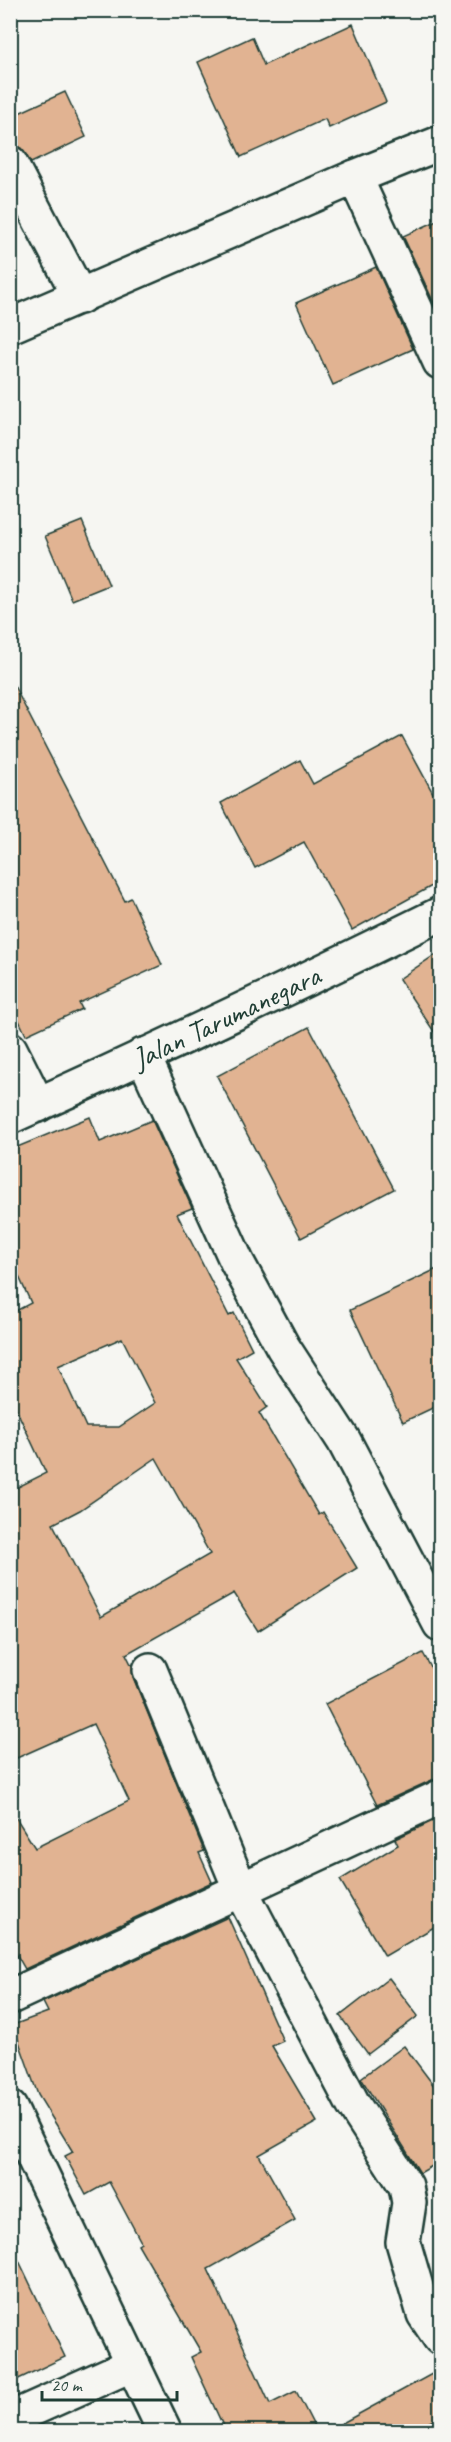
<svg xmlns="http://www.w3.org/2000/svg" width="451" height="2442" font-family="Caveat,sans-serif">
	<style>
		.building { fill: #e1b392; stroke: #1f3d34; stroke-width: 1.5; fill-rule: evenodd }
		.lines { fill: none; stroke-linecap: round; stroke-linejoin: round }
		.minor-casing { stroke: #1f3d34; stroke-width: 38 }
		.minor { stroke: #f6f6f2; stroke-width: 33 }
		.labels { text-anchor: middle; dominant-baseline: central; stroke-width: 4.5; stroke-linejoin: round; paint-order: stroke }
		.street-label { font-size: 30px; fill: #1f3d34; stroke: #f6f6f2 }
	</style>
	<rect width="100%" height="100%" fill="#f6f6f2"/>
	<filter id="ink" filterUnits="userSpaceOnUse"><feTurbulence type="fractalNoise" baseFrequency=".0167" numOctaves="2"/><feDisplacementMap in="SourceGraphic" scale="12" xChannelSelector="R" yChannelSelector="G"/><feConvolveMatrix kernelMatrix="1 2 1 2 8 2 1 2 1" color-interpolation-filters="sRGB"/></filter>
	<g filter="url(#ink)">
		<!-- building -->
		<g class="building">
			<polygon points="353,24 386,102 329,128 325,119 241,157 198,62 252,37 264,65"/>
			<polygon points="65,92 86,137 31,163 21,148 10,144 10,117"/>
			<polygon points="441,219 441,318 403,236"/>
			<polygon points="376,267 413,349 333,385 296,303"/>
			<polygon points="82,521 109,585 72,600 45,536"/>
			<polygon points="10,678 125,901 131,898 162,965 79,1003 82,1009 26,1035 10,1002"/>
			<polygon points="402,736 441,808 441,881 352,930 304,842 255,868 221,803 300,760 313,784"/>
			<polygon points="441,951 441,1042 399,979"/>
			<polygon points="309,1027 394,1189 301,1238 217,1076"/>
			<path d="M 90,1117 L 100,1142 L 152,1120 L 192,1208 L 177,1214 L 229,1316 L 234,1313 L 252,1349 L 236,1358 L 267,1407 L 259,1413 L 319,1515 L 323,1512 L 357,1568 L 258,1631 L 234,1593 L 126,1654 L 132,1666 L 133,1677 L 204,1851 L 199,1853 L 212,1882 L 25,1969 L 10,1943 L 10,1808 L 35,1848 L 129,1801 L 93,1724 L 10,1761 L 10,1491 L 46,1473 L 10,1396 L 10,1314 L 31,1303 L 10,1257 L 10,1150 ZM 122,1338 L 155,1403 L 119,1427 L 86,1427 L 58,1366 ZM 156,1458 L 210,1554 L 101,1617 L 53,1524 L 80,1510 Z"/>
			<polygon points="441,1267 441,1404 403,1422 350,1310"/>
			<polygon points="423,1653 441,1686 441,1778 432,1780 377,1805 325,1704"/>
			<polygon points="441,1817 441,1923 385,1956 340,1880 398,1845 395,1839"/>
			<polygon points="228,1917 283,2041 272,2046 317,2122 259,2155 295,2220 208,2269 270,2404 296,2391 317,2432 216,2432 224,2428 191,2357 201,2352 138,2244 141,2242 109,2182 86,2195 65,2156 73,2152 38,2095 13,2025 48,2012 43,2002"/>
			<polygon points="389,1978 418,2016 368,2054 340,2016"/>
			<polygon points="404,2046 441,2095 441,2161 420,2173 361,2078"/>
			<polygon points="10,2242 65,2357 10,2383"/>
			<polygon points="441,2369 441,2416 411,2432 326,2432"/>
		</g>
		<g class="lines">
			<!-- minor casing -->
			<g class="minor-casing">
				<g id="minor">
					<polyline points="10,163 80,297"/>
					<polyline points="355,177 440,362"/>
					<polyline points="10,326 355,177 440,143"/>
					<polyline points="10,1049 38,1105"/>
					<polyline points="143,1055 237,1262 283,1347 344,1441 440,1624"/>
					<path id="s1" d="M 10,1117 C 155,1052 298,984 440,914"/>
					<polyline points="150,1670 241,1891 353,2104 406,2186 409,2203 403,2242 424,2314 440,2338"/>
					<polyline points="10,1997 440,1797"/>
					<polyline points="10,2108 165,2432"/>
					<polyline points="10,2419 133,2364"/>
				</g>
			</g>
			<!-- minor -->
			<use href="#minor" class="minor"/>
		</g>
	</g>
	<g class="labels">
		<!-- street labels -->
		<g class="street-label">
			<text stroke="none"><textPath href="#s1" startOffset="238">Jalan Tarumanegara</textPath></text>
		</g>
	</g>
	<!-- margin -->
	<rect width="451" height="2442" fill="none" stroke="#f6f6f2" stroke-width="36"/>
	<rect x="18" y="18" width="415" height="2406" fill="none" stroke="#1f3d34" stroke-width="2" filter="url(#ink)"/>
	<!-- scale -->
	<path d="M42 2391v9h135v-9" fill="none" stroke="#1f3d34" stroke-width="3"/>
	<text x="51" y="2391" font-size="18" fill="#1f3d34" stroke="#f6f6f2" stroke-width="4.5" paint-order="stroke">20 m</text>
</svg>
